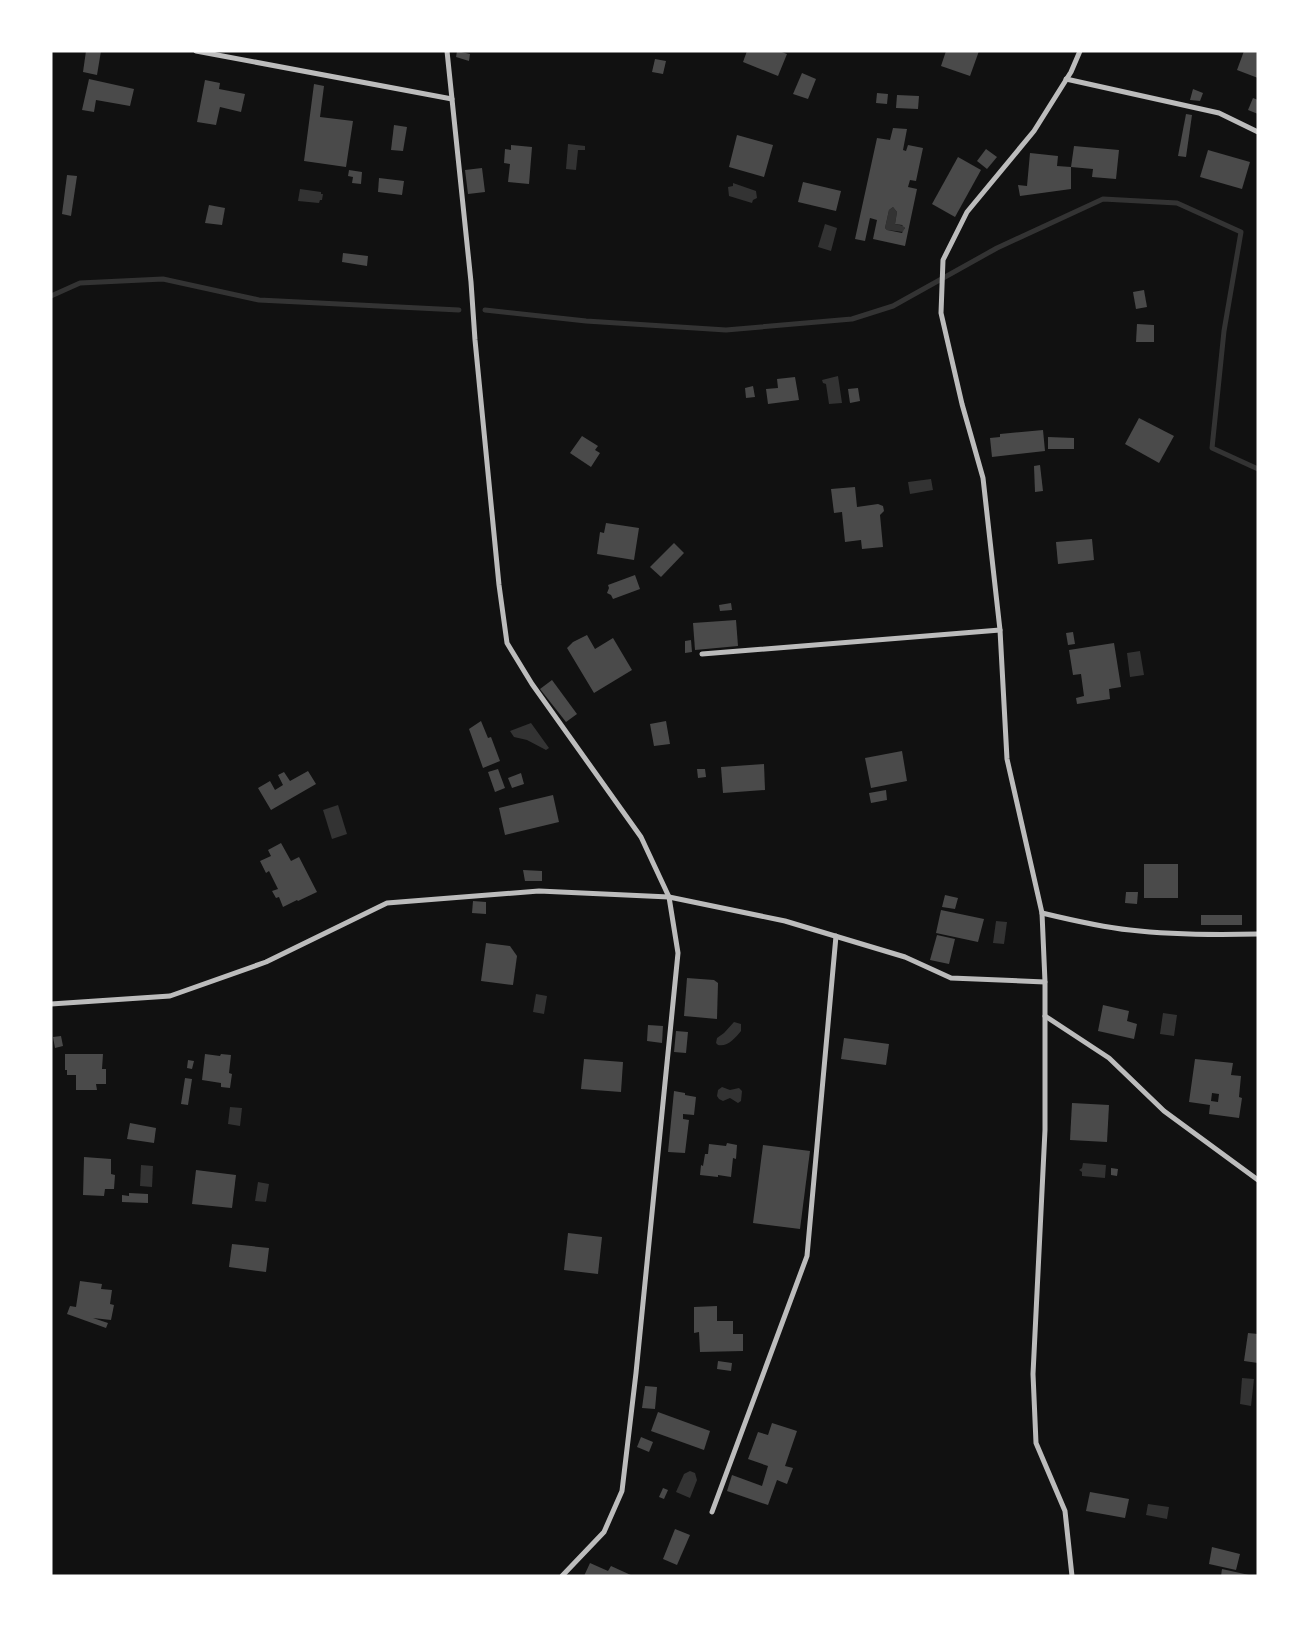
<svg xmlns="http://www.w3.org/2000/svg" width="1309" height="1627" font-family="Inter,sans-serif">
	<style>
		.water { fill: #333 }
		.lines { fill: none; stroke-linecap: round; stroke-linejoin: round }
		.stream { stroke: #333; stroke-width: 5 }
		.building { fill: #4a4a4a; fill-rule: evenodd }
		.minor { stroke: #bcbcbc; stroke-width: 5 }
	</style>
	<rect width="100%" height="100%" fill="#111"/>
	<!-- water -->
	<g class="water">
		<polygon points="568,144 585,146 585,150 578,150 576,170 566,169"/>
		<polygon points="733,183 756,191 757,198 753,200 752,203 729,196 728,187 733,186"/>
		<polygon points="300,189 321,192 321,194 323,194 322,200 320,200 319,203 298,201"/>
		<polygon points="893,207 897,212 895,224 904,226 905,230 903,232 887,230 885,228 889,210"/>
		<polygon points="825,224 837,228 831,251 818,247"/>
		<polygon points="838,376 842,403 829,404 826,384 823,383 822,380"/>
		<polygon points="931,479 933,490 910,494 908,482"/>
		<polygon points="1140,651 1144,675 1130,677 1127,653"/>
		<polygon points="531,723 549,748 546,750 527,740 514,737 510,731"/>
		<polygon points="338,805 347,834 332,839 323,810"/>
		<polygon points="996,921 1007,922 1004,944 993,943"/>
		<polygon points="536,994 547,996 544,1014 533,1012"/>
		<polygon points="1163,1013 1177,1015 1174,1036 1160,1034"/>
		<path d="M 734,1022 L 741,1024 L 741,1031 C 735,1038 728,1047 718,1045 L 716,1043 L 717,1038 L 724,1033 Z"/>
		<polygon points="722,1087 730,1090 739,1088 742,1091 741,1101 738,1103 730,1098 723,1101 719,1099 717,1096 718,1090"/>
		<polygon points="230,1107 242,1108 240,1126 228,1124"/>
		<polygon points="1083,1163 1106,1165 1105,1178 1082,1176 1082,1172 1079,1170 1082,1168"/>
		<polygon points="141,1165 153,1166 152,1187 140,1186"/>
		<polygon points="258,1182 269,1184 266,1202 255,1201"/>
		<polygon points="1242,1378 1254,1379 1251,1406 1240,1404"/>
		<polygon points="690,1471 695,1473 697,1480 690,1498 676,1492 684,1474"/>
		<polygon points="1148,1504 1169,1507 1167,1519 1146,1515"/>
	</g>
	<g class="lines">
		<!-- stream -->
		<g class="stream">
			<polyline points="51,296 80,283 163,279 259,300 459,310"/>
			<polyline points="485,310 586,321 726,330 852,319 893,306 997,248 1103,199 1177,203 1241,232 1224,331 1212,448 1258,469"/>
		</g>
	</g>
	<!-- building -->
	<g class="building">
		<polygon points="86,51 101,51 97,75 83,72"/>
		<polygon points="457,51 470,54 469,61 456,57"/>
		<polygon points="747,51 779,51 787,54 778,76 743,62"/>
		<polygon points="946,51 979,51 970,76 941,66"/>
		<polygon points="1244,51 1258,51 1258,78 1237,70"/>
		<polygon points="655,59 666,61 663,74 652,72"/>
		<polygon points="802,73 816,79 808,99 793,94"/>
		<polygon points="89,79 134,89 130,106 96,100 94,112 82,110"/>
		<polygon points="205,80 220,83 219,89 245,94 241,112 220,107 216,125 197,122"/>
		<polygon points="314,84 324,86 320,117 353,121 346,167 304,161"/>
		<polygon points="1193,89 1203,93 1200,101 1190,100"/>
		<polygon points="877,93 888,94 887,104 876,103"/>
		<polygon points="897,95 919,96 918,109 896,108"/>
		<polygon points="1253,98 1258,100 1258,114 1248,110"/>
		<polygon points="1186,114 1192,115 1186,157 1178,156"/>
		<polygon points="394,125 407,127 403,151 391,150"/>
		<path d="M 893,128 L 907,129 L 903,150 L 906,151 L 908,145 L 923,148 L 916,181 L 910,180 L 908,187 L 917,189 L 905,246 L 873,239 L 877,220 L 870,218 L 865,241 L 855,239 L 877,138 L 890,140 ZM 893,207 L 897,212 L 895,224 L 902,225 L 905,228 L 902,233 L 887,230 L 885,228 L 889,210 Z"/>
		<polygon points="737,135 773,145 764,177 729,167"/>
		<polygon points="511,145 532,147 529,184 508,182 510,164 504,163 505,149 511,150"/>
		<polygon points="1074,146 1119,150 1116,179 1092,177 1093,169 1071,167 1071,189 1020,196 1018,185 1027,186 1030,153 1058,156 1057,166 1071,167"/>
		<polygon points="986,149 997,157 987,169 977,161"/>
		<polygon points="1208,150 1250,162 1242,189 1200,177"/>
		<polygon points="958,157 981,170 955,217 932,204"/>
		<polygon points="482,168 485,192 468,194 465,170"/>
		<polygon points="349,170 362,172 361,184 352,183 353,177 348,176"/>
		<polygon points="67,175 77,176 71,216 62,214"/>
		<polygon points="379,178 404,181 402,195 378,192"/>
		<polygon points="803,182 841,191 836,211 798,202"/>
		<polygon points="209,205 225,208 222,225 205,223"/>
		<polygon points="343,253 368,256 367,266 342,262"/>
		<polygon points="1144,290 1147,307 1136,309 1133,292"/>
		<polygon points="1137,324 1154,325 1154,342 1136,342"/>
		<polygon points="795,377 799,400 768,404 766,389 778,388 777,379"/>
		<polygon points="753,386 755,397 746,398 745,388"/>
		<polygon points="858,388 860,401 850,403 848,389"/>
		<polygon points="1139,418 1174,436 1159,463 1125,444"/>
		<polygon points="1043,430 1045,451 992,457 990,438 1000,437 1000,434"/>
		<polygon points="582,436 598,446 595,450 600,453 591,467 570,453"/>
		<polygon points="1048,437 1074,438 1074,449 1048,449"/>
		<polygon points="1040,465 1043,491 1035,492 1034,466"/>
		<polygon points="855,487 857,507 878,504 883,506 884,511 880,515 883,547 862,549 861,540 845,542 842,512 834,513 831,489"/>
		<polygon points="606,523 639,528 634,560 597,554 600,532 604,533"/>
		<polygon points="1092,539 1094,560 1058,564 1056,542"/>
		<polygon points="674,543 684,553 661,577 650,567"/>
		<polygon points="635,575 640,589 613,599 611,595 607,593 609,588 608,585"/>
		<polygon points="731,603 732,610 720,611 719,605"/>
		<polygon points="736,620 738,646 695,650 693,623"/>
		<polygon points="1073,632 1075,644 1068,645 1066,633"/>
		<polygon points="587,635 595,649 613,638 632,670 594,693 567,648 573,642"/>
		<polygon points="691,640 692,652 685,653 685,641"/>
		<polygon points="1114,643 1121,687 1109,689 1110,699 1077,704 1076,698 1084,696 1081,674 1073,675 1069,650"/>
		<polygon points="552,680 577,714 566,722 540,689"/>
		<polygon points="481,721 488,738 491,737 500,761 483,768 469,729"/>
		<polygon points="666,721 670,744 654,746 650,724"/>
		<polygon points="902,751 907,781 871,788 865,758"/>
		<polygon points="764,764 765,790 723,793 721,767"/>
		<polygon points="498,769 505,788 495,792 488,772"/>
		<polygon points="697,769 705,769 706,777 698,778"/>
		<polygon points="308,771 316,784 271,810 258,788 270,781 275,790 283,785 278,775 284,772 290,781"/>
		<polygon points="521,773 524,784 512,788 508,778"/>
		<polygon points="886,790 887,800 871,803 869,793"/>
		<polygon points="553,795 559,822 505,835 499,808"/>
		<polygon points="281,843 291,861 299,857 317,892 298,901 297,900 283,907 279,897 276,898 272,891 278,889 269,871 266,873 260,861 271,856 268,850"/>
		<rect x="1144" y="864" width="34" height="34"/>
		<polygon points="523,870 542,871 542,881 525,881"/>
		<polygon points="1126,892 1138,892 1137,904 1125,903"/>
		<polygon points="945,895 958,898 955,909 942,907"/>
		<polygon points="473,901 486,902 486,914 472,913"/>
		<polygon points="941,910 984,919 978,942 936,933"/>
		<rect x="1201" y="915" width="41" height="10"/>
		<polygon points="937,935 955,939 949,964 930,960"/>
		<polygon points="486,943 510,946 517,956 513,985 481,981"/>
		<polygon points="687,978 714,980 718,983 717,1019 684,1016"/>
		<polygon points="1103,1005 1129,1011 1127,1021 1137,1024 1134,1039 1098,1031"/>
		<polygon points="648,1025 663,1026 662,1043 647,1041"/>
		<polygon points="676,1031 688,1032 686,1053 674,1052"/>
		<polygon points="61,1036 63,1046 55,1048 53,1037"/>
		<polygon points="844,1038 889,1044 886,1065 841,1059"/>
		<polygon points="65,1054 103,1054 102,1069 106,1069 106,1084 96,1084 97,1090 76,1090 76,1075 67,1075 67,1070 65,1070"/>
		<polygon points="205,1054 220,1056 221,1054 231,1055 229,1073 232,1074 230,1088 221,1087 221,1083 202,1080"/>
		<polygon points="584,1059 623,1062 621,1092 581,1089"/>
		<path d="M 1195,1059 L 1233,1063 L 1231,1075 L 1241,1076 L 1239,1097 L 1242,1098 L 1239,1118 L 1209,1114 L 1210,1105 L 1189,1102 ZM 1212,1093 L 1219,1094 L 1218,1102 L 1211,1101 Z"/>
		<polygon points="188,1060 194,1061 192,1069 187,1068"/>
		<polygon points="185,1078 192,1079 188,1105 181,1104"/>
		<polygon points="674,1091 685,1093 685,1095 696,1097 694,1115 683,1114 683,1119 689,1120 685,1153 668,1152"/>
		<polygon points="1072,1103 1109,1105 1107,1142 1070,1140"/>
		<polygon points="130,1123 156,1128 154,1143 127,1139"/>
		<polygon points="727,1143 737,1145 736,1159 733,1158 731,1177 718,1175 718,1177 700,1175 701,1165 703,1166 705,1154 708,1154 709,1144 726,1146"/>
		<polygon points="763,1145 810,1151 800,1229 753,1223"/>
		<polygon points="84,1157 111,1159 111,1174 115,1175 114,1189 105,1189 104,1196 83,1195"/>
		<polygon points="1111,1168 1118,1169 1117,1176 1111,1175"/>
		<polygon points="196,1170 236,1175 232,1208 192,1204"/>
		<polygon points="129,1193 148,1194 148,1203 122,1202 122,1195 129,1196"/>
		<polygon points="568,1233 602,1237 598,1274 564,1270"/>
		<polygon points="232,1244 269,1248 266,1272 229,1267"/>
		<polygon points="80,1281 102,1284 101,1289 112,1290 110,1304 114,1305 111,1320 93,1318 108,1323 106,1328 67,1314 70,1306 76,1307"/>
		<polygon points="717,1306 717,1321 733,1321 733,1334 743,1334 743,1351 700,1352 699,1332 694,1333 694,1307"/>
		<polygon points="1248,1333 1258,1334 1258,1363 1244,1361"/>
		<polygon points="718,1361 732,1363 731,1371 717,1369"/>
		<polygon points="645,1386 657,1387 655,1409 642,1408"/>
		<polygon points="658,1412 710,1431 704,1450 651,1431"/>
		<polygon points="772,1423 797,1431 785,1466 793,1468 787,1484 777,1480 768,1505 727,1491 732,1475 762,1486 768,1466 748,1459 758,1432 768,1435"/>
		<polygon points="641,1437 653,1442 649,1452 637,1447"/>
		<polygon points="663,1488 668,1490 664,1499 659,1497"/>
		<polygon points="1090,1492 1129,1499 1125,1518 1086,1511"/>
		<polygon points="675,1529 690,1535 677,1565 663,1559"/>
		<polygon points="1212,1547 1240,1554 1236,1570 1209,1564"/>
		<polygon points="590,1563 608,1571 611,1566 633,1576 584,1576"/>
		<polygon points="1222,1569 1249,1575 1249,1576 1221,1576"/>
	</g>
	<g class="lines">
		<!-- minor -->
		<g class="minor">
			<polyline points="196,51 452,99"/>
			<polyline points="447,51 471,282 475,340 499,585 507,643 532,684 641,837 669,897 678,953 636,1373 622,1491 604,1532 562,1576"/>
			<polyline points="1066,79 1219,113 1258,132"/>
			<polyline points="702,654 1000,630"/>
			<path d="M 1042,913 C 1071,920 1100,927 1130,930 C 1172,935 1215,935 1258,934"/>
			<polyline points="51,1004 170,996 266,962 387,903 539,891 669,897 785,921 905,957 951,978 1045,982"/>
			<polyline points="1045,1016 1109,1058 1164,1111 1258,1180"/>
			<polyline points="712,1512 807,1256 836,936"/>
			<polyline points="1072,1576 1065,1511 1036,1443 1033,1374 1045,1130 1045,982 1042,913 1007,759 1000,630 983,478 962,404 941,313 943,260 967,212 1034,131 1071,72 1080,51"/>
		</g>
	</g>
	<!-- border -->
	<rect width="1309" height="1627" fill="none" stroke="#ffffff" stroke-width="105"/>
</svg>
